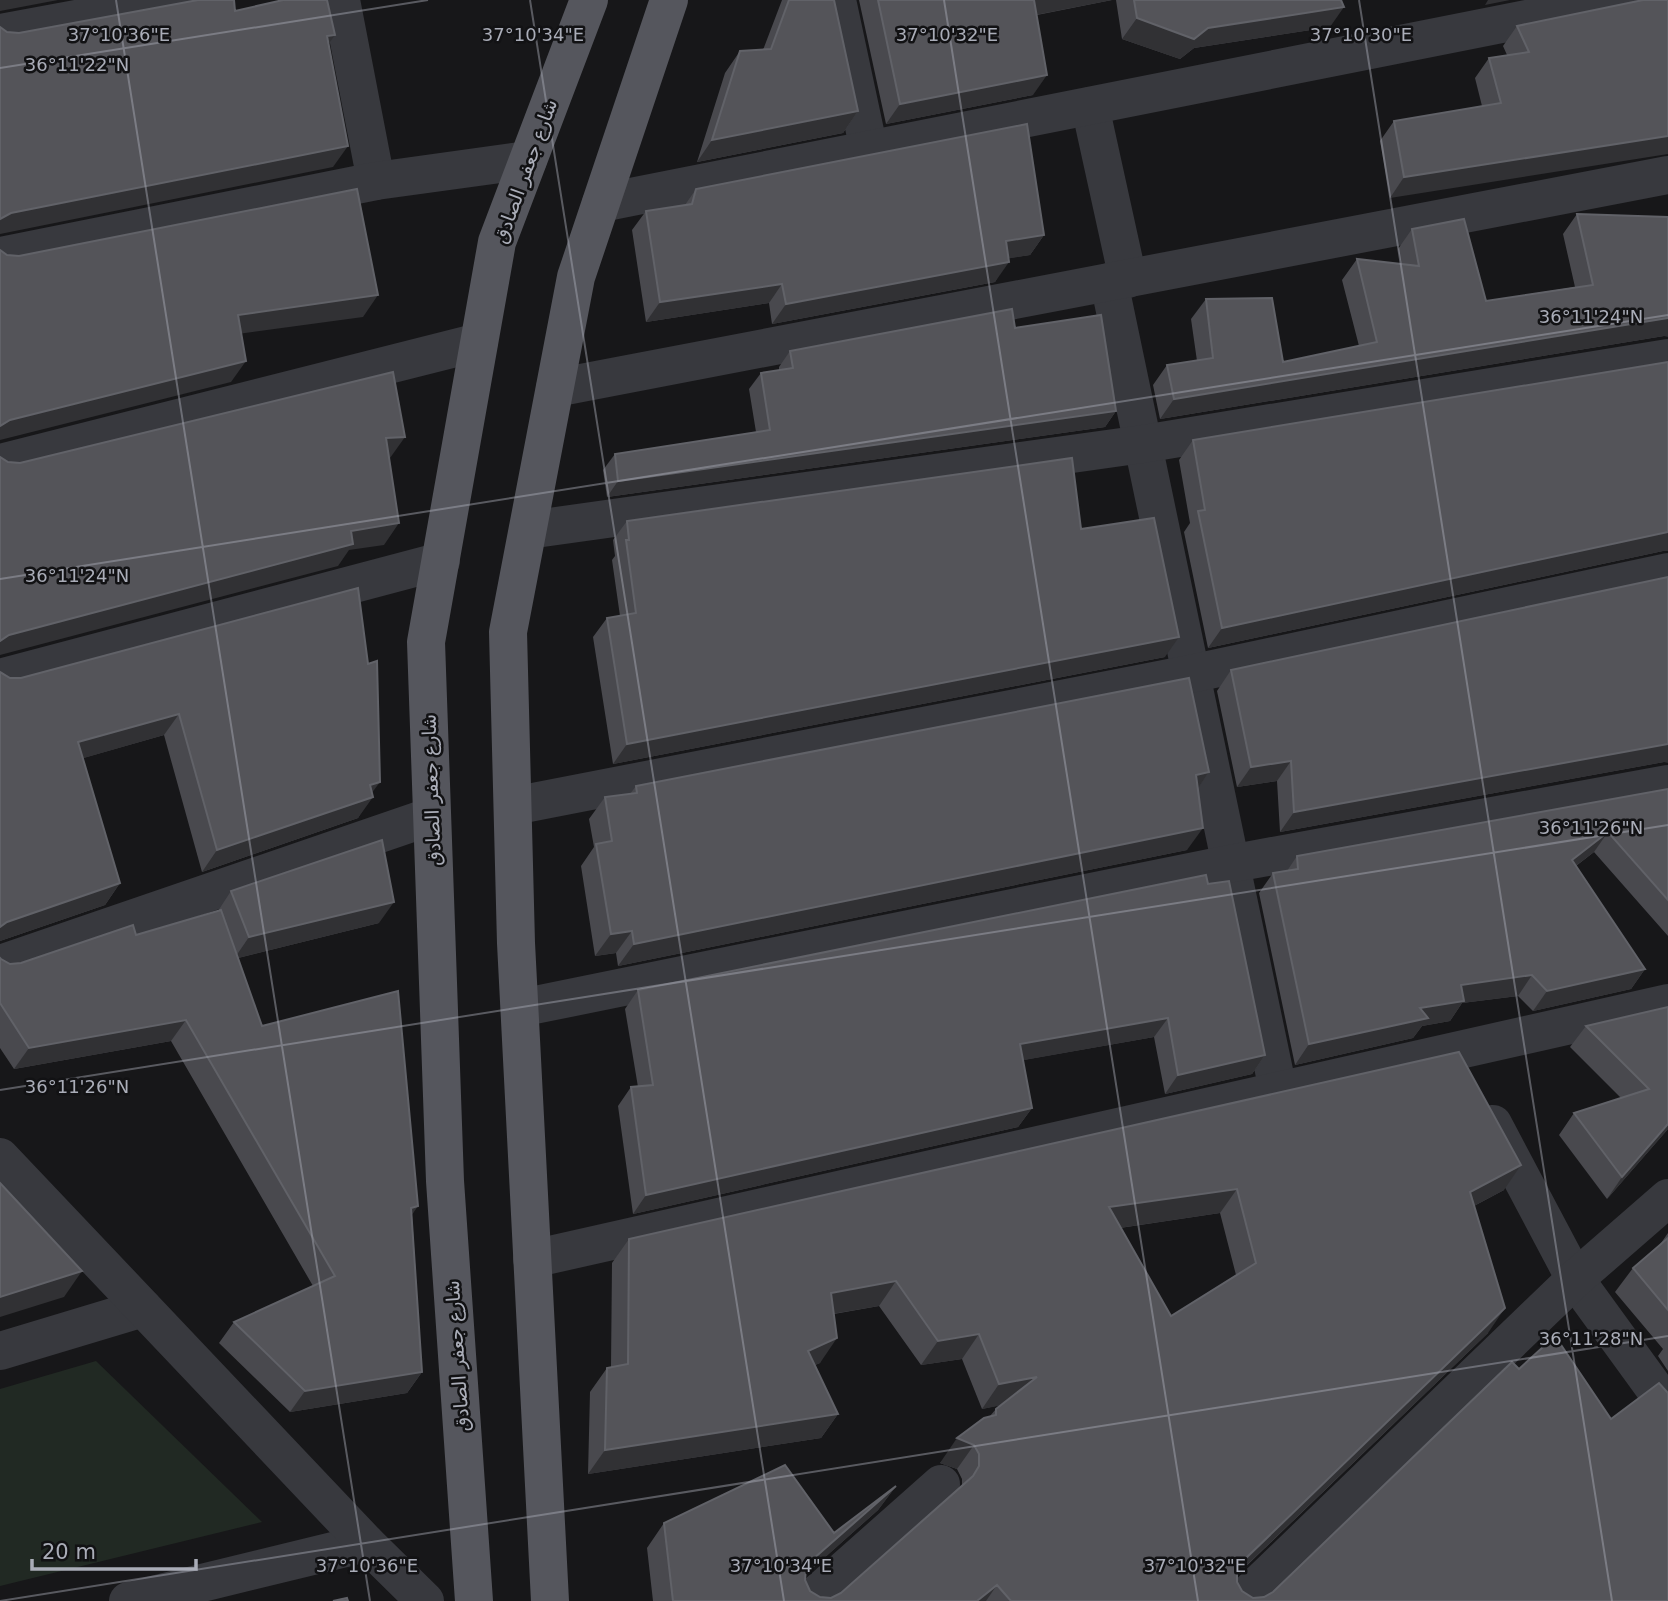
<svg xmlns="http://www.w3.org/2000/svg" width="1668" height="1601" font-family="'DejaVu Sans','Noto Naskh Arabic',sans-serif">
	<style>
		.green { fill: #212923 }
		.lines { fill: none; stroke-linecap: round; stroke-linejoin: round }
		.minor { stroke: #38393e; stroke-width: 38 }
		.tertiary { stroke: #38393e; stroke-width: 38 }
		.primary { stroke: #55565d; stroke-width: 38 }
		.wall { fill: #49494e; fill-rule: evenodd }
		.shaded-wall { fill: #313134 }
		.building { fill: #545459; stroke: #616268; stroke-width: 2; fill-rule: evenodd }
		.ticks { fill: none; stroke: #aaadb8; stroke-width: 2; stroke-opacity: 0.45 }
		.labels { text-anchor: middle; dominant-baseline: central; stroke-width: 5; stroke-linejoin: round; paint-order: stroke }
		.street-label { font-size: 19px; fill: #aaadb8; stroke: #121214 }
		.ticks-label { font-size: 18px; text-anchor: middle; fill: #aaadb8; stroke: #121214; stroke-width: 5; stroke-linejoin: round; paint-order: stroke }
	</style>
	<rect width="100%" height="100%" fill="#171719"/>
	<!-- green -->
	<polygon class="green" points="96,1361 262,1522 0,1586 0,1389"/>
	<g class="lines">
		<!-- minor -->
		<g class="minor">
			<polyline points="341,0 376,181"/>
			<polyline points="837,0 869,150"/>
			<polyline points="0,33 179,0"/>
			<polyline points="1090,106 1128,279"/>
			<polyline points="601,203 1622,0"/>
			<polyline points="0,256 376,181 528,160"/>
			<polyline points="1109,282 1278,1090"/>
			<polyline points="555,388 1668,175"/>
			<polyline points="0,463 479,342"/>
			<polyline points="528,530 1143,444 1668,358"/>
			<polyline points="0,678 441,561"/>
			<polyline points="513,806 1190,674 1668,572"/>
			<polyline points="0,964 432,816"/>
			<polyline points="520,1008 1229,864 1668,784"/>
			<polyline points="1493,1124 1575,1279 1668,1407"/>
			<polyline points="532,1259 1668,1003"/>
			<polyline points="0,1351 143,1308"/>
			<polyline points="128,1601 366,1543"/>
			<polyline points="809,1601 941,1484"/>
			<polyline points="1241,1601 1575,1279 1668,1198"/>
		</g>
		<!-- tertiary -->
		<polyline class="tertiary" points="0,1157 366,1543 425,1601"/>
		<!-- primary -->
		<g class="primary">
			<polyline points="474,1601 445,1181 426,642 497,242 589,0"/>
			<polyline points="550,1601 516,943 508,632 576,277 669,0"/>
		</g>
	</g>
	<!-- wall -->
	<g class="wall">
		<polygon points="782,0 834,0 858,111 843,133 697,162 725,73 740,51 763,50"/>
		<polygon points="859,0 1112,0 1037,15 1033,95 886,124"/>
		<polygon points="1116,0 1341,0 1330,27 1194,48 1180,59 1122,39"/>
		<polygon points="1641,1 1390,198 1380,141 1394,121 1482,106 1475,78 1489,58 1507,55 1503,46 1517,26"/>
		<polygon points="696,189 1044,235 1030,255 1008,258 995,282 772,324 769,303 646,322 632,230 646,211 685,205"/>
		<polygon points="1577,214 1664,336 1160,419 1153,385 1167,365 1197,361 1191,319 1206,299 1283,362 1359,346 1342,280 1357,259 1401,264 1398,249 1412,229 1486,301 1575,287 1563,234"/>
		<polygon points="1015,328 1116,411 1105,427 607,497 603,470 615,454 756,432 749,389 761,373 779,370 779,367 790,351"/>
		<polygon points="1193,440 1663,551 1208,648 1184,532 1190,523 1179,460"/>
		<polygon points="627,521 1081,529 1165,657 613,764 593,637 607,618 620,616 612,560 615,556 613,540"/>
		<polygon points="358,588 372,793 358,818 202,872 164,735 83,758 120,883 105,905 0,941 0,672 10,678 21,678"/>
		<polygon points="1231,670 1664,762 1280,832 1277,781 1237,787 1217,691"/>
		<polygon points="1209,772 1197,789 1187,850 618,966 616,953 595,956 581,866 594,847 589,819 605,797 630,794 636,786"/>
		<polygon points="1668,789 1668,936 1594,852 1576,866 1645,969 1631,989 1533,1011 1518,996 1462,1003 1450,1021 1422,1026 1413,1038 1295,1065 1259,893 1273,873 1287,871 1297,856"/>
		<polygon points="1208,884 1265,1055 1252,1074 1165,1094 1154,1037 1023,1060 1032,1108 1018,1127 633,1214 618,1106 631,1087 638,1087 625,1009 638,990"/>
		<polygon points="231,891 379,923 238,958 262,1026 412,1215 422,1372 407,1393 290,1412 219,1343 234,1322 313,1286 171,1041 14,1069 0,1048 0,958 1,959 10,964 21,963 136,935 218,911"/>
		<polygon points="1668,1007 1668,1129 1607,1199 1559,1135 1574,1113 1621,1098 1570,1047 1586,1026"/>
		<path d="M 1459,1052 L 1504,1190 L 1474,1206 L 1488,1333 L 1237,1575 L 1237,1582 L 1242,1591 L 1253,1598 L 1668,1601 L 653,1601 L 647,1548 L 664,1523 L 834,1533 L 896,1486 L 878,1510 L 805,1575 L 805,1580 L 810,1591 L 820,1597 L 831,1598 L 841,1593 L 962,1485 L 962,1479 L 957,1469 L 940,1463 L 990,1416 L 996,1409 L 1000,1405 L 982,1409 L 962,1359 L 921,1365 L 879,1306 L 834,1314 L 820,1363 L 815,1365 L 838,1414 L 821,1438 L 588,1474 L 590,1392 L 607,1368 L 611,1367 L 612,1263 L 629,1239 ZM 1220,1213 L 1236,1275 L 1171,1316 L 1120,1228 Z"/>
		<polygon points="1668,1233 1668,1371 1658,1356 1663,1349 1615,1292 1633,1268 1659,1246"/>
	</g>
	<!-- shaded-wall -->
	<g class="shaded-wall">
		<polygon points="0,0 58,0 0,11"/>
		<polygon points="1032,0 1112,0 1020,18"/>
		<polygon points="1488,0 1510,0 1485,5"/>
		<polygon points="1344,7 1330,27 1194,48 1180,59 1122,39 1137,18 1208,28"/>
		<polygon points="335,35 320,56 327,36"/>
		<polygon points="1047,75 1033,95 886,124 900,104"/>
		<polygon points="858,111 843,133 697,162 712,140"/>
		<polygon points="1668,136 1668,154 1390,198 1404,177"/>
		<polygon points="348,146 333,167 0,234 0,219 11,213"/>
		<polygon points="1044,235 1030,255 992,261 1006,241"/>
		<polygon points="1009,262 995,282 772,324 786,304"/>
		<polygon points="782,284 769,303 646,322 660,302"/>
		<polygon points="378,295 363,317 223,336 238,315"/>
		<polygon points="1668,318 1668,337 1664,336 1160,419 1174,399"/>
		<polygon points="246,361 231,382 0,440 0,425 10,420"/>
		<polygon points="1116,411 1105,427 607,497 618,481"/>
		<polygon points="405,437 390,458 371,460 386,438"/>
		<polygon points="399,523 384,545 349,550 338,566 0,655 0,641 9,635 351,531"/>
		<polygon points="1668,532 1668,551 1663,551 1208,648 1222,628"/>
		<polygon points="1179,637 1165,657 613,764 627,744"/>
		<polygon points="179,714 164,735 63,764 78,742"/>
		<polygon points="1668,744 1668,763 1664,762 1280,832 1294,812"/>
		<polygon points="1291,761 1277,781 1237,787 1251,767"/>
		<polygon points="1209,772 1194,794 1196,775"/>
		<polygon points="380,782 368,798 373,797 358,818 202,872 217,850 370,785"/>
		<polygon points="1203,828 1187,850 618,966 634,944"/>
		<polygon points="1608,832 1594,852 1557,880 1572,860"/>
		<polygon points="120,883 105,905 0,941 0,927 7,922"/>
		<polygon points="394,902 379,923 234,959 249,937"/>
		<polygon points="632,931 616,953 595,956 611,934"/>
		<polygon points="1645,969 1631,989 1533,1011 1547,991"/>
		<polygon points="1532,975 1518,996 1462,1003 1450,1021 1422,1026 1413,1038 1295,1065 1309,1044 1420,1008 1461,985"/>
		<polygon points="1168,1018 1154,1037 1007,1063 1020,1044"/>
		<polygon points="186,1020 171,1041 14,1069 29,1048"/>
		<polygon points="1265,1055 1252,1074 1165,1094 1178,1075"/>
		<polygon points="1032,1108 1018,1127 633,1214 646,1195"/>
		<polygon points="1668,1124 1668,1129 1607,1199 1622,1177"/>
		<polygon points="1521,1165 1504,1190 1453,1217 1470,1192"/>
		<polygon points="1237,1189 1220,1213 1092,1232 1109,1207"/>
		<polygon points="418,1206 403,1228 411,1208"/>
		<polygon points="82,1271 64,1297 0,1317 0,1297"/>
		<polygon points="896,1281 879,1306 814,1317 831,1293"/>
		<polygon points="1505,1308 1488,1333 1225,1586 1243,1561"/>
		<polygon points="979,1334 962,1359 921,1365 938,1341"/>
		<polygon points="837,1338 820,1363 791,1376 808,1351"/>
		<polygon points="422,1372 407,1393 290,1412 305,1391"/>
		<polygon points="1037,1377 1020,1402 982,1409 999,1384"/>
		<polygon points="838,1414 821,1438 588,1474 605,1450"/>
		<polygon points="957,1438 974,1445 957,1469 940,1463"/>
		<polygon points="896,1486 878,1510 794,1585 812,1560"/>
		<polygon points="997,1585 986,1601 977,1601"/>
	</g>
	<!-- building -->
	<g class="building">
		<polygon points="198,0 234,0 235,11 283,0 327,0 335,35 327,36 348,146 11,213 0,219 0,27 7,32 19,33"/>
		<polygon points="789,0 834,0 858,111 712,140 740,51 771,49"/>
		<polygon points="878,0 1034,0 1047,75 900,104"/>
		<polygon points="1134,0 1341,0 1344,7 1208,28 1194,39 1137,18"/>
		<polygon points="1643,0 1668,0 1668,136 1404,177 1394,121 1501,103 1489,58 1529,52 1517,26"/>
		<polygon points="1027,124 1044,235 1006,241 1009,262 786,304 782,284 660,302 646,211 692,204 696,189"/>
		<polygon points="357,189 378,295 238,315 246,361 10,420 0,426 0,250 7,255 19,256"/>
		<polygon points="1577,214 1668,217 1668,318 1174,399 1167,365 1213,358 1206,299 1272,298 1283,362 1377,342 1357,259 1419,266 1412,229 1464,219 1486,301 1593,285"/>
		<polygon points="1012,309 1015,328 1101,315 1116,411 618,481 615,454 770,430 761,373 793,368 790,351"/>
		<polygon points="1668,362 1668,532 1222,628 1198,511 1205,510 1193,440"/>
		<polygon points="393,372 405,437 386,438 399,523 351,531 353,544 9,635 0,641 0,457 8,462 20,463"/>
		<polygon points="1072,458 1081,529 1154,518 1179,637 627,744 607,618 636,613 626,540 629,540 627,521"/>
		<polygon points="1668,577 1668,744 1294,812 1291,761 1251,767 1231,670"/>
		<polygon points="358,588 368,664 377,661 380,782 370,785 373,797 217,850 179,714 78,742 120,883 7,922 0,927 0,672 10,678 21,678"/>
		<polygon points="1189,678 1209,772 1196,775 1203,828 634,944 632,931 611,934 596,844 612,841 605,797 637,793 636,786"/>
		<polygon points="1668,789 1668,900 1608,832 1572,860 1645,969 1547,991 1532,975 1461,985 1464,1001 1420,1008 1428,1018 1309,1044 1273,873 1298,869 1297,856"/>
		<polygon points="382,840 394,902 249,937 231,891"/>
		<polygon points="1206,875 1208,884 1229,881 1265,1055 1178,1075 1168,1018 1020,1044 1032,1108 646,1195 631,1087 653,1085 638,990"/>
		<polygon points="221,910 262,1026 398,991 418,1206 411,1208 422,1372 305,1391 234,1322 335,1276 186,1020 29,1048 0,1003 0,958 1,959 10,964 21,963 133,925 136,935"/>
		<polygon points="1668,1007 1668,1124 1622,1177 1574,1113 1649,1089 1586,1026"/>
		<path d="M 1459,1052 L 1521,1165 L 1470,1192 L 1505,1308 L 1243,1561 L 1237,1571 L 1237,1582 L 1242,1591 L 1253,1598 L 1264,1597 L 1273,1592 L 1512,1362 L 1519,1369 L 1555,1336 L 1611,1419 L 1659,1383 L 1668,1393 L 1668,1601 L 1011,1601 L 997,1585 L 977,1601 L 673,1601 L 664,1523 L 785,1465 L 834,1533 L 896,1486 L 812,1560 L 806,1569 L 805,1580 L 810,1591 L 820,1597 L 831,1598 L 841,1593 L 973,1476 L 979,1466 L 979,1454 L 974,1445 L 957,1438 L 984,1418 L 996,1415 L 996,1409 L 1037,1377 L 999,1384 L 979,1334 L 938,1341 L 896,1281 L 831,1293 L 837,1338 L 808,1351 L 838,1414 L 605,1450 L 607,1368 L 628,1364 L 629,1239 ZM 1237,1189 L 1256,1263 L 1171,1316 L 1109,1207 Z"/>
		<polygon points="0,1183 82,1271 0,1297"/>
		<polygon points="1668,1238 1668,1310 1633,1268"/>
		<polygon points="347,1598 348,1601 333,1601"/>
	</g>
	<!-- ticks -->
	<path class="ticks" d="M 116,0 L 370,1601M 530,0 L 784,1601M 944,0 L 1198,1601M 1359,0 L 1612,1601M 0,68 L 428,0M 0,579 L 1668,315M 0,1090 L 1668,825M 0,1601 L 1668,1336"/>
	<g class="labels">
		<!-- street labels -->
		<g class="street-label">
			<text transform="translate(525 171) rotate(-70)">شارع جعفر الصادق</text>
			<text transform="translate(431 790) rotate(-92)">شارع جعفر الصادق</text>
			<text transform="translate(457 1356) rotate(-94)">شارع جعفر الصادق</text>
		</g>
	</g>
	<g class="ticks-label">
		<text x="119" y="41">37°10'36"E</text>
		<text x="533" y="41">37°10'34"E</text>
		<text x="947" y="41">37°10'32"E</text>
		<text x="1361" y="41">37°10'30"E</text>
		<text x="77" y="71">36°11'22"N</text>
		<text x="1591" y="323">36°11'24"N</text>
		<text x="77" y="582">36°11'24"N</text>
		<text x="1591" y="834">36°11'26"N</text>
		<text x="77" y="1093">36°11'26"N</text>
		<text x="1591" y="1345">36°11'28"N</text>
		<text x="367" y="1572">37°10'36"E</text>
		<text x="781" y="1572">37°10'34"E</text>
		<text x="1195" y="1572">37°10'32"E</text>
	</g>
	<!-- scale -->
	<path d="M32 1559v10h164v-10" fill="none" stroke="#aaadb8" stroke-width="3.5"/>
	<text x="42" y="1559" font-size="21" fill="#aaadb8" stroke="#121214" stroke-width="5" paint-order="stroke">20 m</text>
</svg>
